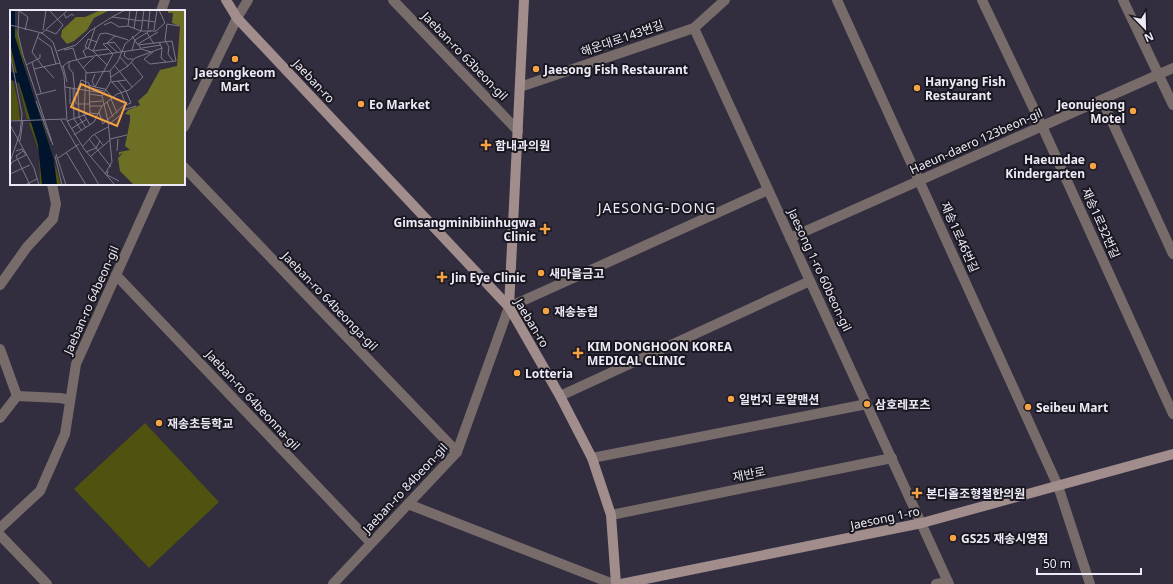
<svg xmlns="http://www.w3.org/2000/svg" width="1173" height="584" font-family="'Noto Sans','Noto Sans KR',sans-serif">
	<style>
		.green { fill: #505210 }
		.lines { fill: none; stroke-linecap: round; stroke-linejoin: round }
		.minor { stroke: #786c6b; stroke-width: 10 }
		.secondary { stroke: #a08d8c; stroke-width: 10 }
		.poi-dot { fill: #f5a345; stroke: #19171f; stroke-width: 1.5 }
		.labels { text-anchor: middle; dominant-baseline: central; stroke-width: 4; stroke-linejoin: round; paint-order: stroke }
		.street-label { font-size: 12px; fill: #ede9f6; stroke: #19171f }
		.poi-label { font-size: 12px; font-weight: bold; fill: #ede9f6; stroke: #19171f; text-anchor: start }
		.quarter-label { font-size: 14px; letter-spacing: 1px; fill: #ede9f6; stroke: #19171f }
		.inset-road { fill: none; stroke: #7d7888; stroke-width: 1 }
		.view { fill: #f5a345; fill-opacity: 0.15; stroke: #f5a345; stroke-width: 2 }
		.inset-edge { fill: none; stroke: #ede9f6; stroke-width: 2 }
	</style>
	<rect width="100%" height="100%" fill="#322d3f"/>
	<!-- green -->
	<polygon class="green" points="145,423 219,502 149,568 74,489"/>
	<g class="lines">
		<!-- minor -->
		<g class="minor">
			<polyline points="393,0 518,131"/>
			<polyline points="837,0 1058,486 1090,584"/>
			<polyline points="982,0 1042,126 1173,414"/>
			<polyline points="1123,0 1173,105"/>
			<polyline points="161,11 165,0"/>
			<polyline points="694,28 949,584"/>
			<polyline points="520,87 694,28 725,0"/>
			<polyline points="1102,100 1173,254"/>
			<polyline points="184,127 237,18 248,0"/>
			<polyline points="184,167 457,452"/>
			<polyline points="790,238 1173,68"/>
			<polyline points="116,275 371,543"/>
			<polyline points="0,285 27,247 53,219 56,204 52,184"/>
			<polyline points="0,349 17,396"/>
			<polyline points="17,396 60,398 70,400"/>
			<polyline points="560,396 810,281"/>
			<polyline points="0,418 17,396"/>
			<polyline points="592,458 867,404"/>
			<polyline points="408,504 613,584"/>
			<polyline points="611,515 892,458"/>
			<polyline points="0,528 40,491 65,434 76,364 157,184"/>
			<polyline points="0,535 47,584"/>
			<polyline points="333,584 457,452 509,307 768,190"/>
			<polyline points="936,584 948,582"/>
		</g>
		<!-- secondary -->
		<g class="secondary">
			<polyline points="226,0 237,18 509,307 560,396 592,458 611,515 616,584"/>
			<polyline points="509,307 524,0"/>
			<polyline points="621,584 922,523 1173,454"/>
		</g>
	</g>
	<!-- markers -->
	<g class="poi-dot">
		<circle cx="235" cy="59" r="4"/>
		<circle cx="536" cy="69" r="4"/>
		<circle cx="917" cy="88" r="4"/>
		<circle cx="361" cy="104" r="4"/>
		<circle cx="1133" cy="111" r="4"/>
		<path d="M484 139h4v4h4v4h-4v4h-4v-4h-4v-4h4z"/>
		<circle cx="1093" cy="166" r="4"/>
		<path d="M543 223h4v4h4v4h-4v4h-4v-4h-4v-4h4z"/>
		<circle cx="541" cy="273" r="4"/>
		<path d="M440 271h4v4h4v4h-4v4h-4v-4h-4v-4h4z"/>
		<circle cx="546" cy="311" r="4"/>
		<path d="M576 347h4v4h4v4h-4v4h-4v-4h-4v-4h4z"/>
		<circle cx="517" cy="373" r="4"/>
		<circle cx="731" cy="399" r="4"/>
		<circle cx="867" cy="404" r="4"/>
		<circle cx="1028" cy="407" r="4"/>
		<circle cx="159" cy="423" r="4"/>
		<path d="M915 487h4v4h4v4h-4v4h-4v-4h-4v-4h4z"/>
		<circle cx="953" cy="538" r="4"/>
	</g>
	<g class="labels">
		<!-- street labels -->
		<g class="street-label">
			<text transform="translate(622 38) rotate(-19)">해운대로143번길</text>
			<text transform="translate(465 56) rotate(46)">Jaeban-ro 63beon-gil</text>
			<text transform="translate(314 81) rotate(47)">Jaeban-ro</text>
			<text transform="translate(976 141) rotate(-24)">Haeun-daero 123beon-gil</text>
			<text transform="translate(1101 223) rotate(66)">재송1로32번길</text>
			<text transform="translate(960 237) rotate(66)">재송1로46번길</text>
			<text transform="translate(820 270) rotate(65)">Jaesong 1-ro 60beon-gil</text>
			<text transform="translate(91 300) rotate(-66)">Jaeban-ro 64beon-gil</text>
			<text transform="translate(330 301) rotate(46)">Jaeban-ro 64beonga-gil</text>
			<text transform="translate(532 323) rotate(59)">Jaeban-ro</text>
			<text transform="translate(253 400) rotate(47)">Jaeban-ro 64beonna-gil</text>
			<text transform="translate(749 474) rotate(-11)">재반로</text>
			<text transform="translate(405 488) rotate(-47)">Jaeban-ro 84beon-gil</text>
			<text transform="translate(885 518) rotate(-12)">Jaesong 1-ro</text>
		</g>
		<!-- poi labels -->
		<g class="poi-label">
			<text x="544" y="69">Jaesong Fish Restaurant</text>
			<text x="235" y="72" text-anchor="middle">Jaesongkeom<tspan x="235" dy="14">Mart</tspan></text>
			<text x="925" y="81">Hanyang Fish<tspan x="925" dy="14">Restaurant</tspan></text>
			<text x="369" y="104">Eo Market</text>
			<text x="1125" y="104" text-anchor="end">Jeonujeong<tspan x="1125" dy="14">Motel</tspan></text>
			<text x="495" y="145">함내과의원</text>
			<text x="1085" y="159" text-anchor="end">Haeundae<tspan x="1085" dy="14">Kindergarten</tspan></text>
			<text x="536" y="222" text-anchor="end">Gimsangminibiinhugwa<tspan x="536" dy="14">Clinic</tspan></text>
			<text x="549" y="273">새마을금고</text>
			<text x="451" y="277">Jin Eye Clinic</text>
			<text x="554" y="311">재송농협</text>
			<text x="587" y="346">KIM DONGHOON KOREA<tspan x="587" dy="14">MEDICAL CLINIC</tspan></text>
			<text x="525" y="373">Lotteria</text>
			<text x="739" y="399">일번지 로얄맨션</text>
			<text x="875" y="404">삼호레포츠</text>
			<text x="1036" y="407">Seibeu Mart</text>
			<text x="167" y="423">재송초등학교</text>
			<text x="926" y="493">본디올조형철한의원</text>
			<text x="961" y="538">GS25 재송시영점</text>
		</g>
		<!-- quarter labels -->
		<g class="quarter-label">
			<text x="657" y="207">JAESONG-DONG</text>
		</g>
	</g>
	<!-- overview -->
	<g transform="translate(10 10)">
		<rect width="175" height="175" fill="#322d3f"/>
		<path d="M 0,18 L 7,19 L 16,62 L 31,109 L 17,109 L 0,41 ZM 0,70 L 3,71 L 8,92 L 10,110 L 0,110 ZM 19,113 L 33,113 L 51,175 L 30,175 L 29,142 Z" fill="#505210"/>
		<path d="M 91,0 L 98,1 L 84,8 L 77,20 L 64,31 L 57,34 L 51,27 L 52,20 L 66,7 L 75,7 ZM 158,0 L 175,0 L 175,175 L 124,175 L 110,161 L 108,148 L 113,143 L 109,145 L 109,142 L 120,140 L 115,136 L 120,111 L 120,105 L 115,104 L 118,100 L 130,95 L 128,91 L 137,83 L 150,60 L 167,56 L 170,16 L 162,13 L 163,3 L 158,3 Z" fill="#6d7024"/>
		<path d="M 1,0 L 5,0 L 5,27 L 44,150 L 47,175 L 32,175 L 28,135 L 9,73 L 0,69 L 0,62 L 7,63 L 0,33 Z" fill="#00152d"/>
		<path class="inset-road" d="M 8,0 L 18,7 L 15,20M 9,0 L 8,24 L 13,45 L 43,135M 54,4 L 56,8 L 62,4 L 64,6M 102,7 L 115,0M 132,10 L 145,12M 0,15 L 32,23 L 43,32 L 54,65 L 57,111 L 74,139 L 105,175M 94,15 L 101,12 L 109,17 L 118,16 L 131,21 L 146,21 L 155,13 L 149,0M 118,16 L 120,0M 124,18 L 127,0M 138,19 L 140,0M 33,20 L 36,0M 36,20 L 46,24 L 53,15 L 39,0M 144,20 L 147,0M 29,23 L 22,42 L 33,57M 137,23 L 144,34M 31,24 L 58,0M 105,26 L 97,33 L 108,43M 122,26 L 128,35 L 162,31 L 166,51 L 140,54 L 134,49 L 143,42M 27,27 L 41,37 L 46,54M 149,32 L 152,38 L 151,48 L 156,52M 93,34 L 104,32 L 112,42M 128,34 L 148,22M 129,35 L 131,39 L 141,42 L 152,38M 77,38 L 75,37 L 78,29 L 87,32M 132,38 L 151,35M 78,39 L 85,18M 54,40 L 63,38 L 67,51M 122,40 L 125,30 L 141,20M 47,41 L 66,35 L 80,21 L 102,7 L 132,11M 115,42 L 114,46 L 118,49 L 123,49M 0,43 L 12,104 L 10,123 L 0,152M 76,47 L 73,41 L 77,38 L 83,41 L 90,24 L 96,23 L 118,30M 110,47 L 118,56M 68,51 L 77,63 L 100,61M 163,51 L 158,44 L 159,37 L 155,30 L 157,14 L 169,16M 22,52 L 31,83M 59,52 L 59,58 L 63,63 L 66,94M 16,55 L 30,48 L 30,44M 97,55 L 83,41 L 98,39M 53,56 L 57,72M 105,56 L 122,77M 34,57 L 44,68M 52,57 L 58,52 L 77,47 L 131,39M 73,58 L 84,47M 24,59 L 50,53M 76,62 L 74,105 L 80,115M 85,64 L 82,71 L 85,77 L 95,79 L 103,88M 101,67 L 118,56 L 125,48 L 141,42M 101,72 L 116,70M 102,72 L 111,82 L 116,95M 79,75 L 85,77 L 103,44 L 93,34M 55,77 L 93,83M 60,78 L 60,94M 63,78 L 64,109 L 71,120M 80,78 L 94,81M 80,84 L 92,86M 26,85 L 46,80M 101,89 L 107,103M 26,91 L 41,131M 80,92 L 92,91M 97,92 L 103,107M 67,94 L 80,94M 80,96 L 92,96 L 107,84 L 119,80 L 133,67 L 121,52M 113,100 L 126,96M 89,102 L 93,114 L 113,96 L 121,93 L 116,81 L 108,71M 51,110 L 89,175M 0,111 L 56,109M 57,111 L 80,103 L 88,104M 0,115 L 24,158 L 29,175M 98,115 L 112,104 L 113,100M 76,118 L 69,107 L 68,79 L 71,70 L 79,73 L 80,103M 61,119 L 77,109M 64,125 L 84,112 L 92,96M 85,125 L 93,135M 79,129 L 101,157M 100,129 L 117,125M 10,131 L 13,110M 72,137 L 83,125 L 98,117M 6,141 L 12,139 L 16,145M 13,141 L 6,146 L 20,175M 107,141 L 108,129M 56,142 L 76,175M 76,142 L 86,138 L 90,131M 46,144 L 56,175M 45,146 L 52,175M 81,146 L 100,130M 48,148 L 69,134M 0,157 L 2,152 L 16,145M 98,161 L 97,165 L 109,171M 0,164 L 20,155M 95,164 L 102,152 L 98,111 L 92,86 L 101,71 L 100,61 L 108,51 L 115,34 L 131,21 L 134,0M 15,175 L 27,169"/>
		<path class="view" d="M 71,74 L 116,93 L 107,116 L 61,97 Z"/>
		<rect width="175" height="175" class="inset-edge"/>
	</g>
	<!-- north arrow -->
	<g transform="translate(1145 28) rotate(157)" stroke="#19171f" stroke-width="3" paint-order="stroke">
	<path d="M0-3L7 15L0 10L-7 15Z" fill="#ede9f6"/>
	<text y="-6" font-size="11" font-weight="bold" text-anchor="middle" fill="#ede9f6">N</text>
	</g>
	<!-- scale -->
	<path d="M1037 568v6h104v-6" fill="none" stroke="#ede9f6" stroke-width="2"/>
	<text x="1043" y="568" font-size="12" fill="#ede9f6" stroke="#19171f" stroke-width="3" paint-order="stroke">50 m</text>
</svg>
